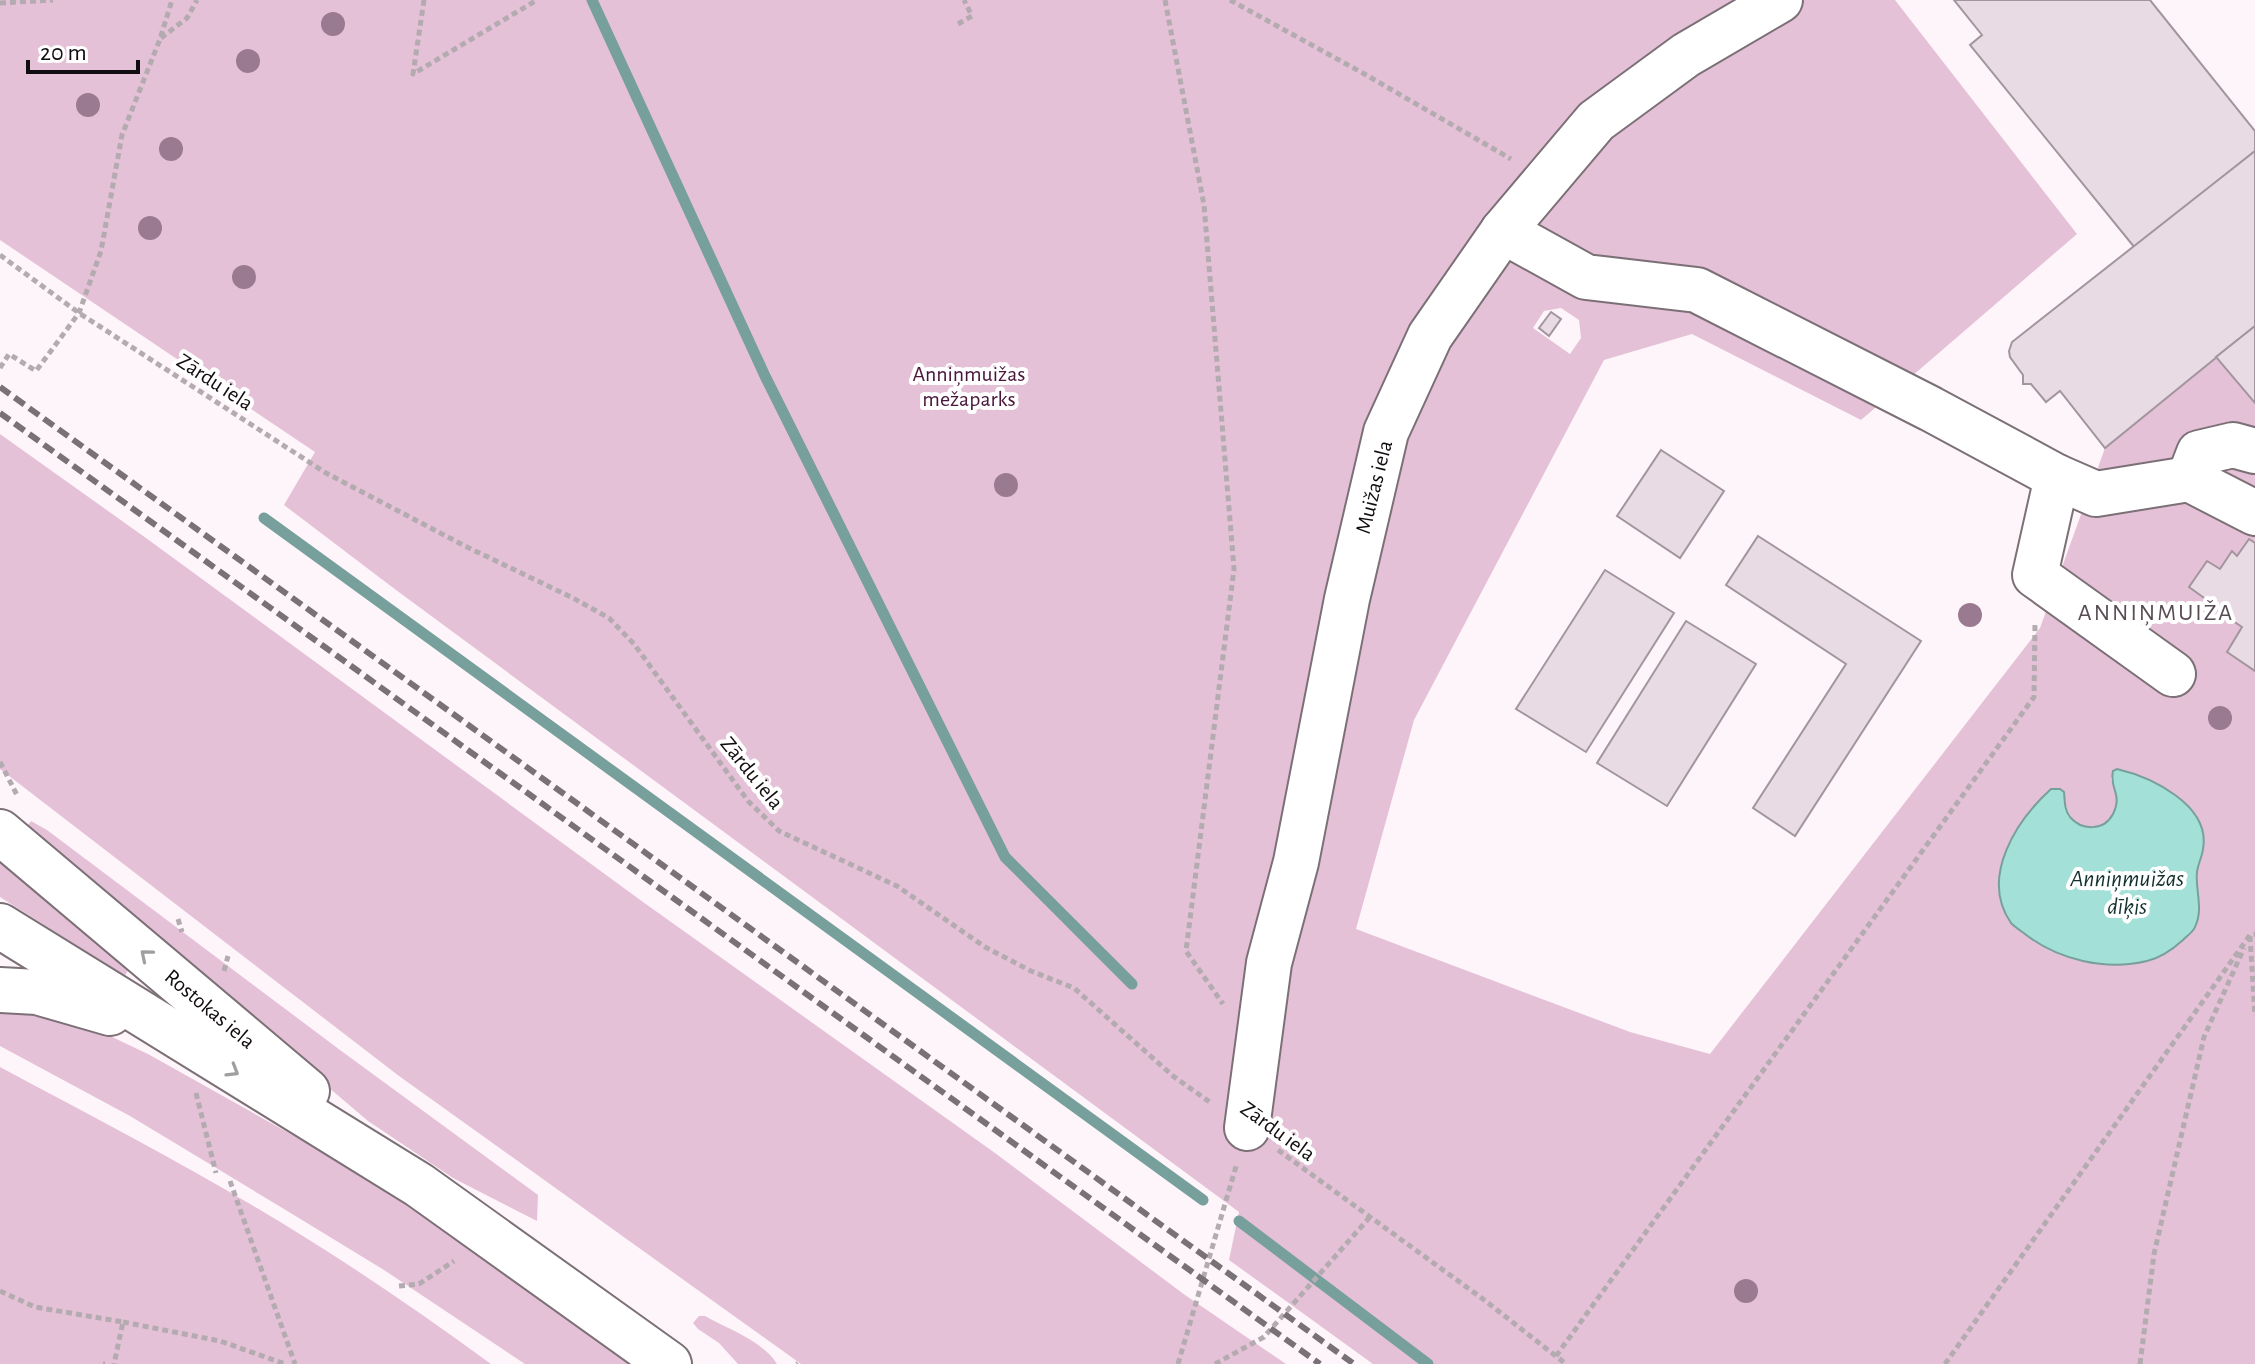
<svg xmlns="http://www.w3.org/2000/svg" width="2255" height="1364" font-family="'Alegreya Sans',sans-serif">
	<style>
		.green { fill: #e5c1d7; fill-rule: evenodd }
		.water { fill: #a3e0d8; stroke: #77a09c; stroke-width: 2 }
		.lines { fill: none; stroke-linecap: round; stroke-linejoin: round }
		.stream { stroke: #77a09c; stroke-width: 11 }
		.building { fill: #e9dbe4; stroke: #a2959d; stroke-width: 2 }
		.minor-casing { stroke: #7c7077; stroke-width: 48 }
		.path { stroke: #b3abb0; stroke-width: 5; stroke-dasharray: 6 4; stroke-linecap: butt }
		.minor { stroke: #fff; stroke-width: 44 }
		.rail { stroke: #787175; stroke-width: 6; stroke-dasharray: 12 6; stroke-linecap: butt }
		.tree { fill: #9a7a90 }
		.oneway { stroke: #a09e9f }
		.labels { text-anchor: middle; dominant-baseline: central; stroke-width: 8; stroke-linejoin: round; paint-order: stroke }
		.park-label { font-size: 22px; fill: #49153a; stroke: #fff }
		.street-label { font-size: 22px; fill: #110c0f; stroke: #fff }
		.neighbourhood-label { font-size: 24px; letter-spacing: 2px; fill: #574c53; stroke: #fff }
		.water-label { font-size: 24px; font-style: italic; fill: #12312e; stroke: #fff }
	</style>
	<rect width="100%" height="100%" fill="#fef5fa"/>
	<!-- green -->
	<g class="green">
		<path d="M 0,0 L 1895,0 L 2077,234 L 1861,420 L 1692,334 L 1604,360 L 1414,720 L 1356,929 L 1630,1032 L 1710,1054 L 2040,628 L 2105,448 L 2216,357 L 2255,403 L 2255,543 L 2249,539 L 2237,556 L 2232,552 L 2220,569 L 2207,561 L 2189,587 L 2207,600 L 2206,602 L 2242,627 L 2227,652 L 2255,671 L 2255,1364 L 1373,1364 L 1229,1260 L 1239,1212 L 396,590 L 284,505 L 315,452 L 0,240 ZM 1561,308 L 1579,320 L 1581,338 L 1570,354 L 1533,328 L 1544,311 ZM 2117,769 C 2151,777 2206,803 2204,845 C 2203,855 2197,865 2197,875 C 2197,886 2199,897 2200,906 L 2009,842 L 2064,792 C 2066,843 2119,834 2118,797 C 2117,792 2113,784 2111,779 Z"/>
		<polygon points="0,434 146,538 643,902 995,1153 1185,1295 1286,1364 801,1364 399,1076 0,769"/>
		<polygon points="31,821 47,830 340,1050 538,1195 537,1221 453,1178 368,1121 25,829"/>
		<polygon points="0,862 129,968 125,976 0,897"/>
		<polygon points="26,1011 91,1027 148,1054 396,1193 498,1266 629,1364 525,1364 384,1270 284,1209 130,1116 0,1046 0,1012"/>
		<path d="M 0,1067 C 86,1113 173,1158 257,1208 C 338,1256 416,1309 491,1364 L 0,1364 Z"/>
		<path d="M 699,1316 L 705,1316 C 728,1329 763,1341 777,1364 L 738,1364 L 719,1343 L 698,1329 L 693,1323 Z"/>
	</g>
	<!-- water -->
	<path class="water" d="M 2117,769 C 2151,777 2211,805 2203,849 C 2202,857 2198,864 2197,872 C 2195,891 2204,908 2195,927 C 2193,932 2187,936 2183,940 C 2173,949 2160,958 2147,961 C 2106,971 2058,960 2025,934 C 2021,931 2015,927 2011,923 C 1979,877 2017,820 2051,789 L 2060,789 L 2064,792 C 2065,801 2064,809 2070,817 C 2082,831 2104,831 2113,814 C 2123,794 2109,789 2113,771 Z"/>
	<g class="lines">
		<!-- stream -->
		<g class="stream">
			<polyline points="592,0 765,376 1005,857 1132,984"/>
			<polyline points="264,518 1203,1200"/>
			<polyline points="1239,1221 1428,1364"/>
		</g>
	</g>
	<!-- building -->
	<g class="building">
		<polygon points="1954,0 2150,0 2255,131 2255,151 2135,248 1970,45 1982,35"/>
		<polygon points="2255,151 2255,326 2105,448 2060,391 2046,402 2031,384 2023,384 2023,375 2010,357 2009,351 2012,342"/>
		<polygon points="1551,312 1561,319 1549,336 1539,328"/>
		<polygon points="2255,326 2255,403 2216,357"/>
		<polygon points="1661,450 1724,491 1680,558 1617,516"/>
		<polygon points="1758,536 1921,641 1795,836 1753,808 1846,664 1726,585"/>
		<polygon points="2249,539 2255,543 2255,671 2227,652 2242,627 2205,602 2207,600 2189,587 2207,561 2220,569 2232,551 2237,556"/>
		<polygon points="1605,570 1674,613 1586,752 1516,709"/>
		<polygon points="1686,621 1756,664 1667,806 1597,763"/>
	</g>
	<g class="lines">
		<!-- minor casing -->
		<g class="minor-casing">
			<g id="minor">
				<polyline points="1503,231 1586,277 1697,290 1931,409 2057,477 2096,494 2189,479"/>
				<polyline points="2255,451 2233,445 2199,453 2189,479 2255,513"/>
				<polyline points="2057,477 2035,575 2173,674"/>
				<polyline points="0,832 307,1091"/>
				<polyline points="0,926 419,1185 669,1364"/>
				<polyline points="0,990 37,992 110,1013"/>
				<polyline points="1247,1128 1269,963 1296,862 1347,599 1386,432 1430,336 1503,231 1596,121 1686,55 1780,0"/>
			</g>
		</g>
		<!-- path -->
		<g class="path">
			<polyline points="424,0 413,74 537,0"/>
			<polyline points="1165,0 1204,205 1234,569 1186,951 1223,1004"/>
			<polyline points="1230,0 1368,76 1511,159"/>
			<polyline points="0,3 53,0"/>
			<polyline points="958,24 972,16 964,0"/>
			<polyline points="161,38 187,18 197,0"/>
			<polyline points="0,255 79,313 326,473 465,546 573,598 609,618 634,644 748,801 779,831 897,886 985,947 1031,971 1074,988 1173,1076 1211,1103"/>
			<polyline points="0,368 9,354 36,371 79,313 101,251 122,135 160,39 172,0"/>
			<polyline points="0,762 18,797"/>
			<polyline points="178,919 182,932"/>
			<polyline points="2250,936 2255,1016"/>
			<polyline points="224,971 228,956"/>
			<polyline points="196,1093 216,1173"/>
			<polyline points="1278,1150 1483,1299 1566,1364"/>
			<polyline points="230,1181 295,1364"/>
			<polyline points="399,1286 419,1284 454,1261"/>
			<polyline points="0,1291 35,1307 123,1322 114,1364"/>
			<polyline points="123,1322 220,1341 285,1364"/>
			<polyline points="1556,1356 2034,697 2035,624"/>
			<polyline points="103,1364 105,1364"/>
			<polyline points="797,1364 798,1363"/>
			<polyline points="1178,1364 1237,1163"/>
			<polyline points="1215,1364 1264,1337 1369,1218"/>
			<polyline points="1945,1364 2250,935 2255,934"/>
			<polyline points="2140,1364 2154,1254 2204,1037 2244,948"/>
		</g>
		<!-- minor -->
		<use href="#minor" class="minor"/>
		<!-- rail -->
		<g class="rail">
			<polyline points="0,387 1354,1364"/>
			<polyline points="0,413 1320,1364"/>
		</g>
	</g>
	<!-- trees -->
	<g class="tree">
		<circle cx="333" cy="24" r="12"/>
		<circle cx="248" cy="61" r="12"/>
		<circle cx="88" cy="105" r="12"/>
		<circle cx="171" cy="149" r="12"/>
		<circle cx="150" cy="228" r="12"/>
		<circle cx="244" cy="277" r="12"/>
		<circle cx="1006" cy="485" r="12"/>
		<circle cx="1970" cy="615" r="12"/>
		<circle cx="2220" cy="718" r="12"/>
		<circle cx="1746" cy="1291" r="12"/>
	</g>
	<!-- one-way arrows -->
	<defs><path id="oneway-chevron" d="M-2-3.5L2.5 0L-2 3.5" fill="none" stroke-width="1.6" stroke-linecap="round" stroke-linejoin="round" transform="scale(2)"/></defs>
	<g class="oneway">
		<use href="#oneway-chevron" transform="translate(146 955) rotate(-140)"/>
		<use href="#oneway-chevron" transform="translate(233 1071) rotate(31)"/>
	</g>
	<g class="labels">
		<!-- park labels -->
		<g class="park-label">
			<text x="969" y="374">Anniņmuižas<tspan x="969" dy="25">mežaparks</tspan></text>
		</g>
		<!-- street labels -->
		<g class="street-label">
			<text transform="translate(215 382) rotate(33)">Zārdu iela</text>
			<text transform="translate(1374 487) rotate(-76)">Muižas iela</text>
			<text transform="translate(752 773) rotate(51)">Zārdu iela</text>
			<text transform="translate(210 1009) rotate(40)">Rostokas iela</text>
			<text transform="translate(1278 1131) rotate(36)">Zārdu iela</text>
		</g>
		<!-- neighbourhood labels -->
		<g class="neighbourhood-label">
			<text x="2156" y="613">ANNIŅMUIŽA</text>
		</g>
		<!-- water labels -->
		<g class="water-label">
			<text x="2127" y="879">Anniņmuižas<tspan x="2127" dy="28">dīķis</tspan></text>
		</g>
	</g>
	<!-- scale -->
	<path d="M28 60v12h110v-12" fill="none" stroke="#110c0f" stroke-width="4"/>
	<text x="40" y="60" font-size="24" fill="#110c0f" stroke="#ffffff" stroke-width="6" paint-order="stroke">20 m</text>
</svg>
